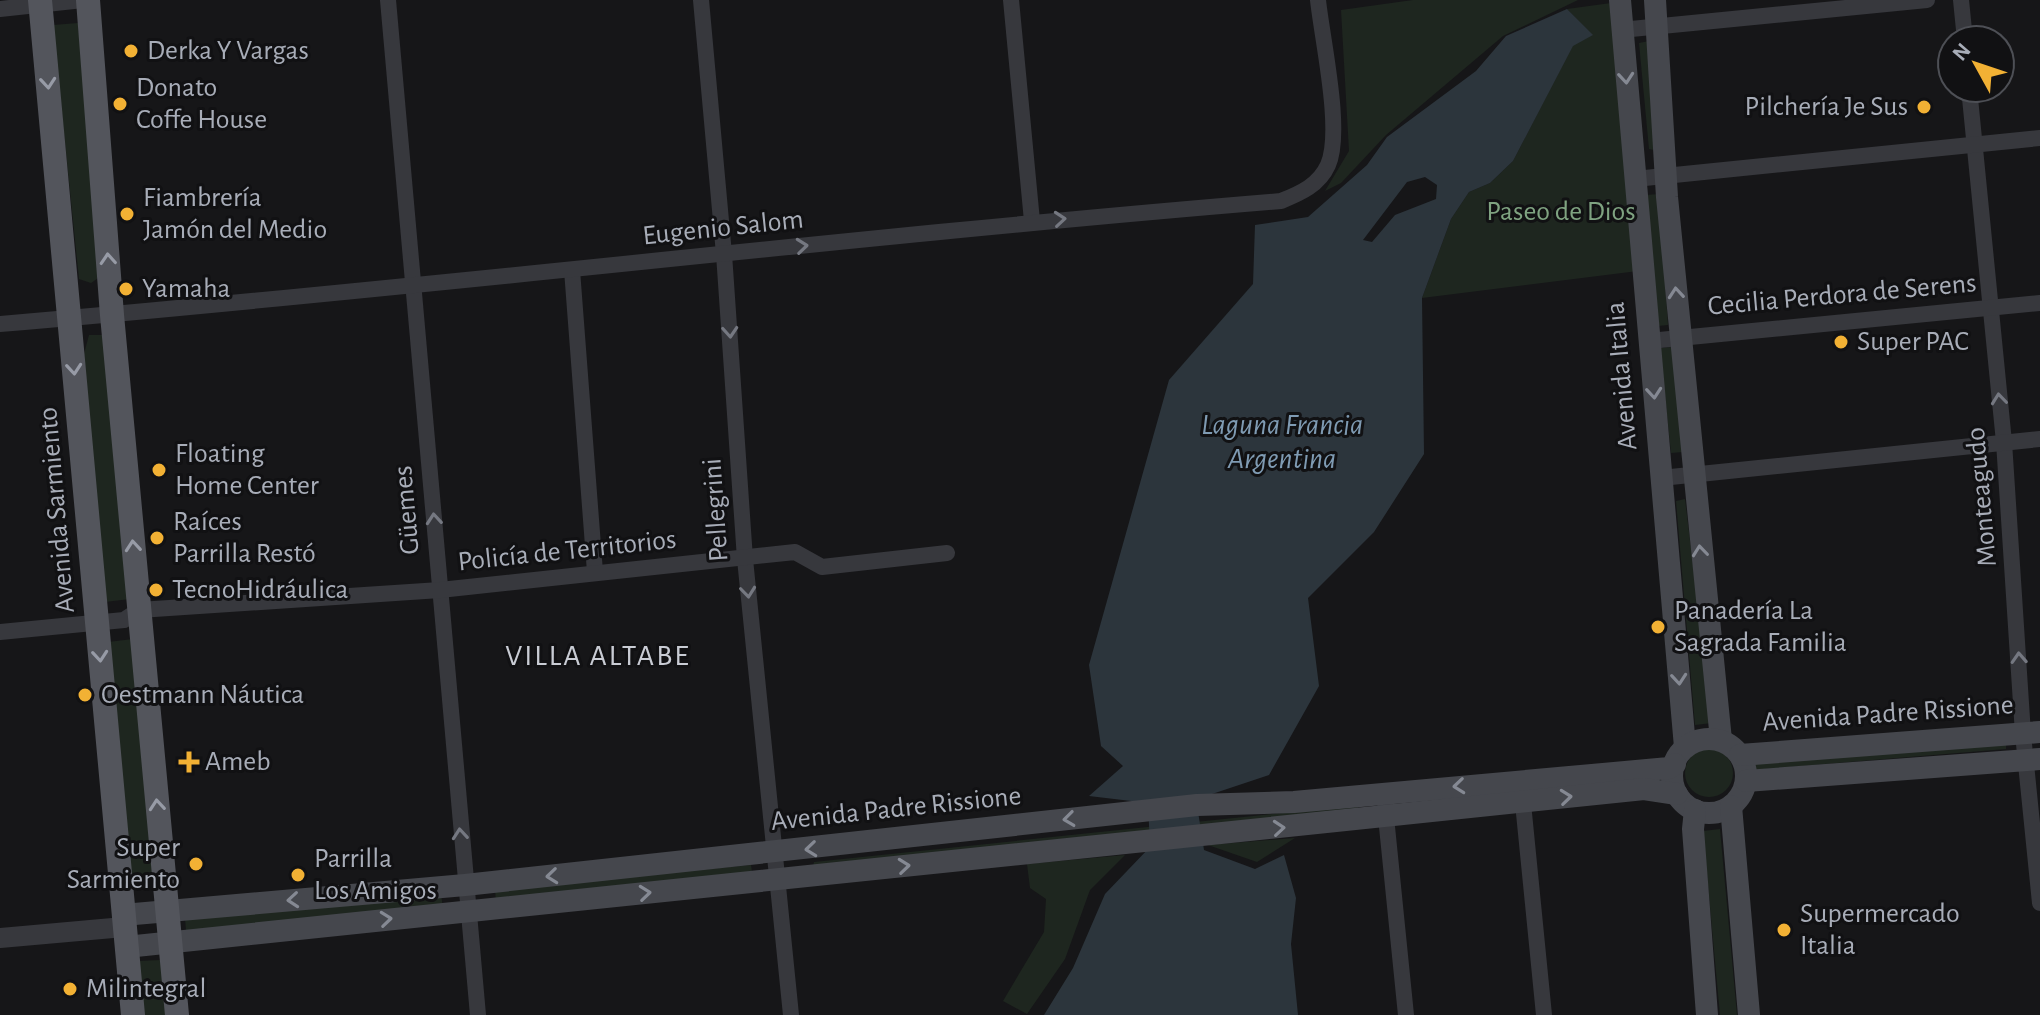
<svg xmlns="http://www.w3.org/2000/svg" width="2040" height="1015" font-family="'Alegreya Sans',sans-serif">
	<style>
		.green { fill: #1e261f }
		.water { fill: #2c353c; fill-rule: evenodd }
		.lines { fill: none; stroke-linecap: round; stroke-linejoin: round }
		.minor { stroke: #37383d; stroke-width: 16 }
		.tertiary { stroke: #37383d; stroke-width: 20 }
		.secondary { stroke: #45474d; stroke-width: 22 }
		.primary { stroke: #53555c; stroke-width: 24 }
		.oneway { stroke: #858993 }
		.oneway2 { stroke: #979ba6 }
		.oneway3 { stroke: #757881 }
		.poi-dot { fill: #f2b134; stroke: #111113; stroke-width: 3 }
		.labels { text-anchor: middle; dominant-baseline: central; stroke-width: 6; stroke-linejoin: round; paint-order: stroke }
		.poi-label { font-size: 28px; fill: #a8adb8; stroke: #111113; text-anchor: start }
		.park-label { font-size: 28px; fill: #7fa381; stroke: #111113 }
		.street-label { font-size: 28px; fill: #a8adb8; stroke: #111113 }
		.water-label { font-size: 30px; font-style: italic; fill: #7f9bb3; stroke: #111113 }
		.neighbourhood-label { font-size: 30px; letter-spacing: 2px; fill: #c9ccd4; stroke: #111113 }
	</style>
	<rect width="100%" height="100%" fill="#161618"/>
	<!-- green -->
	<g class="green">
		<polygon points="1413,0 1578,0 1503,36 1386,135 1341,183 1325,191 1349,151 1341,10"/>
		<polygon points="1611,3 1638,271 1422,298 1451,219 1469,192 1490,183 1513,161 1573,45 1592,35 1567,9"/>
		<polygon points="78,23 101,276 91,283 79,279 53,25"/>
		<polygon points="1649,41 1658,151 1649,149 1639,43"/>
		<polygon points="1659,194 1668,325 1658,326 1646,195"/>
		<polygon points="89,335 102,335 107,352 130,599 105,602 84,354"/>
		<polygon points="1672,347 1683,452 1671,453 1660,348"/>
		<polygon points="1685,499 1712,723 1695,725 1676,501"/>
		<polygon points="133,639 157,887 132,889 108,642"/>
		<polygon points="2006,744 2006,749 1753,770 1752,764"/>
		<circle cx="1709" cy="773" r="24"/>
		<polygon points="1358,805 1358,809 813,866 814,862"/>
		<polygon points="1720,829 1737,1015 1720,1015 1703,831"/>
		<polygon points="1295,838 1257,862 1208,845"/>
		<polygon points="1125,855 1090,890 1065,959 1027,1014 1003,1001 1044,932 1046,899 1030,888 1027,864"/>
		<polygon points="751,865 753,879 496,903 495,889"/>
		<polygon points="441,894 443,908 186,931 185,918"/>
		<polygon points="161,960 166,1015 142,1015 138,961"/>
	</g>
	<!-- water -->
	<path class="water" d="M 1567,9 L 1593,35 L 1573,46 L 1513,161 L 1490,183 L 1469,192 L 1451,219 L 1422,298 L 1424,454 L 1374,532 L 1308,598 L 1319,686 L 1269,775 L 1200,798 L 1197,805 L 1204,850 L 1255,869 L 1284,855 L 1296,898 L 1291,944 L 1298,1015 L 1044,1015 L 1073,968 L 1105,894 L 1150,847 L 1148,803 L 1089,796 L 1123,766 L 1101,746 L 1089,665 L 1169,380 L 1253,284 L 1255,225 L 1308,217 L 1367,165 L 1387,137 L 1476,71 L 1506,36 ZM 1425,177 L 1437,185 L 1436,199 L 1395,215 L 1372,242 L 1363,240 L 1407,182 Z"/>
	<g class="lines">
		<!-- minor -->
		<g class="minor">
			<polyline points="388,0 478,1015"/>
			<polyline points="701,0 724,254 745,559 791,1015"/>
			<polyline points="1011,0 1032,221"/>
			<polyline points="1961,0 1965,40"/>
			<polyline points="0,9 83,0"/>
			<polyline points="1621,30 1927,0"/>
			<polyline points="1969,88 2004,442 2023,734 2040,903"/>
			<polyline points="1635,179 2040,138"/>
			<polyline points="572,270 595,572"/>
			<path d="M 0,324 C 428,288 854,236 1281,201 C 1301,193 1319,185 1328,165 C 1343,131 1322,39 1318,0"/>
			<polyline points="1649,341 2040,303"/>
			<polyline points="1661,478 2040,439"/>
			<polyline points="0,632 124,620 139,610 440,590 795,552 822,567 947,553"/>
			<polyline points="1522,793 1544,1015"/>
			<polyline points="1385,807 1406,1015"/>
		</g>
		<!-- tertiary -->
		<polyline class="tertiary" points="0,938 124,927"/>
		<!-- secondary -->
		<g class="secondary">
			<polyline points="1620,0 1685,747"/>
			<polyline points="1655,0 1667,197 1721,740"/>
			<circle cx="1709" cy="776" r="37"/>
			<polyline points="1740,755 2040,732"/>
			<polyline points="1746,781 2040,759"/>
			<polyline points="1731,806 1749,1015"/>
			<polyline points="1695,810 1693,829 1707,1015"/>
			<polyline points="123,915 465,885 1197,805 1294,802 1669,768 1675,764"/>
			<polyline points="126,947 1644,789 1677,794"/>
		</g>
		<!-- primary -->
		<g class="primary">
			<polyline points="40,0 133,1015"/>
			<polyline points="88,0 112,315 177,1015"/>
		</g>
	</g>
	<!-- one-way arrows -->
	<defs><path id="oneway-chevron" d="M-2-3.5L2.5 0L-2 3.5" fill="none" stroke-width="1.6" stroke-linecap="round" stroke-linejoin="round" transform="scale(2)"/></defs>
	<g class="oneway">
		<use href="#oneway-chevron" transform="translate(1626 78) rotate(85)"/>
		<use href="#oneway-chevron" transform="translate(1676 293) rotate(-95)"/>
		<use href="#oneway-chevron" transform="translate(1654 393) rotate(85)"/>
		<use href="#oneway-chevron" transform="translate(1700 551) rotate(-96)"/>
		<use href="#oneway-chevron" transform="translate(1679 679) rotate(85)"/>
		<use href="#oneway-chevron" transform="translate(1459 786) rotate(174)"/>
		<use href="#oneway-chevron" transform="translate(1566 797) rotate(-6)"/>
		<use href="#oneway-chevron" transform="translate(1069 819) rotate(173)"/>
		<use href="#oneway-chevron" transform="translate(1279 828) rotate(-5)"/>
		<use href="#oneway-chevron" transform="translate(811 849) rotate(174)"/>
		<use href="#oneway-chevron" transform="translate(904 866) rotate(-6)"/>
		<use href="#oneway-chevron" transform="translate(552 876) rotate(174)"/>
		<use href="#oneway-chevron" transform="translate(645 893) rotate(-6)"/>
		<use href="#oneway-chevron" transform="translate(293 900) rotate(175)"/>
		<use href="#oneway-chevron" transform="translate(386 919) rotate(-6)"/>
	</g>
	<g class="oneway2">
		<use href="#oneway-chevron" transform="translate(48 83) rotate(85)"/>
		<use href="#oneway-chevron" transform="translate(108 259) rotate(-94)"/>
		<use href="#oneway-chevron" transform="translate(74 369) rotate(85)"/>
		<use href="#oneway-chevron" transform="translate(133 546) rotate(-95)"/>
		<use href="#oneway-chevron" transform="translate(100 656) rotate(85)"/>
		<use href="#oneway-chevron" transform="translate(157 805) rotate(-95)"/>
	</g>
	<g class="oneway3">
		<use href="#oneway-chevron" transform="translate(1060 219) rotate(-5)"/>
		<use href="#oneway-chevron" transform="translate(802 246) rotate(-6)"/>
		<use href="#oneway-chevron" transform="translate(730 332) rotate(86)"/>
		<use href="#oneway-chevron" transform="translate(1999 399) rotate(-96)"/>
		<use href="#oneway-chevron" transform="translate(434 519) rotate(-95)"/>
		<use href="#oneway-chevron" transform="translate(748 592) rotate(84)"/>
		<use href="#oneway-chevron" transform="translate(2019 658) rotate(-93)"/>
		<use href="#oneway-chevron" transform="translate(460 834) rotate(-95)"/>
	</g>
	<!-- markers -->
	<g class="poi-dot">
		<circle cx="131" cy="51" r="8"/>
		<circle cx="120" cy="104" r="8"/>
		<circle cx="1924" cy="107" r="8"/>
		<circle cx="127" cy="214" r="8"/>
		<circle cx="126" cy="289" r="8"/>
		<circle cx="1841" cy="342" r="8"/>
		<circle cx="159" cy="470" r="8"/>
		<circle cx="157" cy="538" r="8"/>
		<circle cx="156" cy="590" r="8"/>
		<circle cx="1658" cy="627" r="8"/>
		<circle cx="85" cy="695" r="8"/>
		<path d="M185 750h8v8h8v8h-8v8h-8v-8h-8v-8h8z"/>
		<circle cx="196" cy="864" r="8"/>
		<circle cx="298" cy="875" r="8"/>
		<circle cx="1784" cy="930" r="8"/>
		<circle cx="70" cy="989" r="8"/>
	</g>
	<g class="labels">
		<!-- poi labels -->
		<g class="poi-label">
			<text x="147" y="51">Derka Y Vargas</text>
			<text x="136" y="88">Donato<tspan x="136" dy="32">Coffe House</tspan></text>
			<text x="1908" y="107" text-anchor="end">Pilchería Je Sus</text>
			<text x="143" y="198">Fiambrería<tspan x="143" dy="32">Jamón del Medio</tspan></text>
			<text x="142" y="289">Yamaha</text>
			<text x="1857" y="342">Super PAC</text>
			<text x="175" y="454">Floating<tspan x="175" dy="32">Home Center</tspan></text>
			<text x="173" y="522">Raíces<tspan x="173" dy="32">Parrilla Restó</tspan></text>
			<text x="172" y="590">TecnoHidráulica</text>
			<text x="1674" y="611">Panadería La<tspan x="1674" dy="32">Sagrada Familia</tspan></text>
			<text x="101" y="695">Oestmann Náutica</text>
			<text x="205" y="762">Ameb</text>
			<text x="180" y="848" text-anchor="end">Super<tspan x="180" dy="32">Sarmiento</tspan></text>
			<text x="314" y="859">Parrilla<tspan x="314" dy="32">Los Amigos</tspan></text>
			<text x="1800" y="914">Supermercado<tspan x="1800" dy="32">Italia</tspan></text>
			<text x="86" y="989">Milintegral</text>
		</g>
		<!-- park labels -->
		<g class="park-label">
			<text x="1561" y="212">Paseo de Dios</text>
		</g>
		<!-- street labels -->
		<g class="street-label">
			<text transform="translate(723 228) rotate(-6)">Eugenio Salom</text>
			<text transform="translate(1842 295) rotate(-5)">Cecilia Perdora de Serens</text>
			<text transform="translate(1622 376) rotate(-95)">Avenida Italia</text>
			<text transform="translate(1982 497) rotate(-95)">Monteagudo</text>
			<text transform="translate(57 510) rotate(-95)">Avenida Sarmiento</text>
			<text transform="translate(407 510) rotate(-95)">Güemes</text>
			<text transform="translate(716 510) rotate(-94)">Pellegrini</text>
			<text transform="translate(567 551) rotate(-6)">Policía de Territorios</text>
			<text transform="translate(1888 714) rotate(-4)">Avenida Padre Rissione</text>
			<text transform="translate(896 809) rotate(-6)">Avenida Padre Rissione</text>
		</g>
		<!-- water labels -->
		<g class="water-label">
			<text x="1282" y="425">Laguna Francia<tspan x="1282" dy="34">Argentina</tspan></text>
		</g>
		<!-- neighbourhood labels -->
		<g class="neighbourhood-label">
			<text x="598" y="656">VILLA ALTABE</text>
		</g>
	</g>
	<!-- north arrow -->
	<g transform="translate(1976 64) rotate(310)"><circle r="38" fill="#111113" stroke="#4d4f55" stroke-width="2"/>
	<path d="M0-6L14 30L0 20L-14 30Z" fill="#f2b134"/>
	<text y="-12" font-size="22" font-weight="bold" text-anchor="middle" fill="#a8adb8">N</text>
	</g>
</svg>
